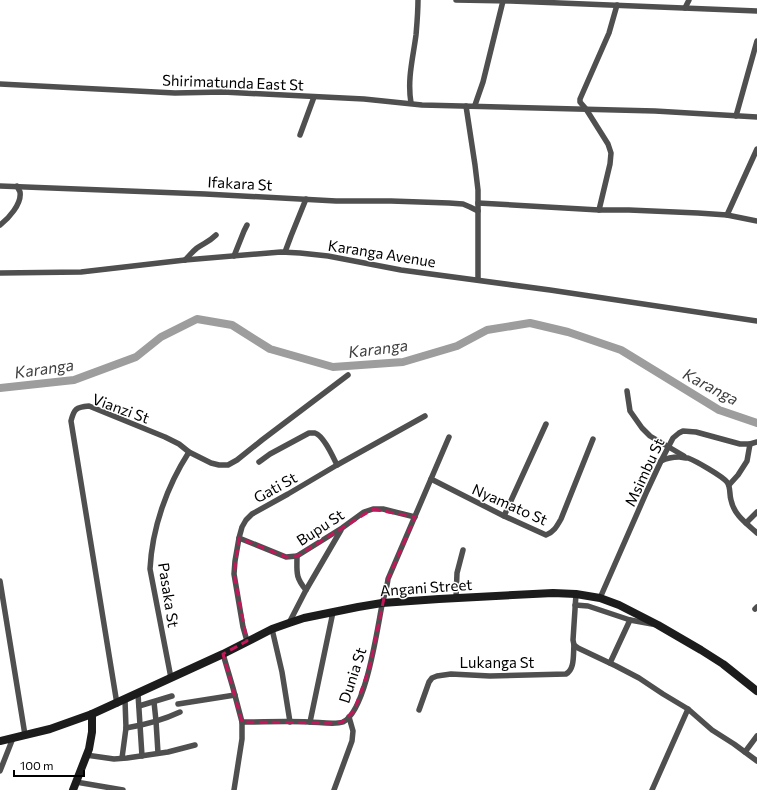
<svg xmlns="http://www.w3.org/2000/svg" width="757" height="790" font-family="Commissioner,sans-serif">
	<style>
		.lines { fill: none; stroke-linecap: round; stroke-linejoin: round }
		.river { stroke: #9d9d9d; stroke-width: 8 }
		.street { stroke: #4f4f4f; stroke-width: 5.5 }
		.secondary { stroke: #1c1c1c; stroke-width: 8 }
		.marked { fill: none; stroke: #c2185b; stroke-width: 3; stroke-dasharray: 8 5; stroke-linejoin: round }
		.labels { text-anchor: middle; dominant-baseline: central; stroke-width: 3; stroke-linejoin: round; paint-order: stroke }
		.street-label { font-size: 15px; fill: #000; stroke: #fff }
		.water-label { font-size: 16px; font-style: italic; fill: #3e3e3e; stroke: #fff }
	</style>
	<rect width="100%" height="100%" fill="#fff"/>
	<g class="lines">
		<!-- river -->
		<polyline class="river" points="0,388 74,380 136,357 161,337 197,319 232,325 270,349 333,367 403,362 457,346 487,330 530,323 568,332 621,350 719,410 757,423"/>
		<!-- street -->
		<g class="street">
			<polyline points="456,0 511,1 757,11"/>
			<polyline points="685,8 689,0"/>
			<polyline points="0,84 175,93 223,92 364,99 422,105 655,111 757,117"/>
			<path d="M 411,103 C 407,79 413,58 416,35 C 417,23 418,12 418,0"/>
			<polyline points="475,105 483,82 503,1"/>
			<polyline points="466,106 475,165 478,190 478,279"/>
			<polyline points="736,116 757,41"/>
			<polyline points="300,135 314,97"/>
			<polyline points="0,186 205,194 336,201 391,201 449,203 463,204 470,207 478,211"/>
			<polyline points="478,203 599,210 629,210 698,213 727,215 757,221"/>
			<polyline points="599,210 610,164 611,153 608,144 603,136 586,109 580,102 580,99 609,33 617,5"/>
			<polyline points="727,215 757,149"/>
			<path d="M 0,225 C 8,219 22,204 20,192 C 19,190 18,188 17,186"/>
			<polyline points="285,252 291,236 306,199"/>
			<polyline points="234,256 244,231 247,225"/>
			<path d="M 185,260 C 189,256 192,252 197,248 C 204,243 209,242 216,235"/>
			<polyline points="0,273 81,272 185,260 281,252 300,253 328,256 401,270 550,290 757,321"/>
			<polyline points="627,391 630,411 642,428 650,436 684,456"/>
			<path d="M 661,461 C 667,458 672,457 679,457 C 681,457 685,458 688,458 C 696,461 722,476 727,482 C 731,487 729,494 731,500 C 734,515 746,523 757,533"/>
			<path d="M 259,462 L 270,454 L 309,433 C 310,433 315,433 315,433 C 324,436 333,457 337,465"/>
			<path d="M 431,479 L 504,516 L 546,535 C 554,532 557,526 561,519 L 593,439"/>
			<polyline points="729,485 738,475 747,461 750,444"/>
			<polyline points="504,516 546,424"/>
			<polyline points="746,523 757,512"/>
			<polyline points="239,538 286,557 297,556 342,528 364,512 373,509 383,509 415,517"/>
			<path d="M 297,556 C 297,572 295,577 306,590"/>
			<polyline points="0,581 25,735"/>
			<polyline points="576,594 573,640 574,645 578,648 616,666 639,678 663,694 688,709 712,730 734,744 757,761"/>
			<polyline points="456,598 457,573 463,550"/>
			<polyline points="600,598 647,491 661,461 673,438 679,433 683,431 696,432 740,444 750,444 757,442"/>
			<polyline points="575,605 588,606 630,620 652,624"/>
			<polyline points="755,609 757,607"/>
			<polyline points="289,623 306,590 341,530"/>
			<polyline points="272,629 282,672 290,722"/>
			<polyline points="247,641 243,627 234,574 235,561 239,538 242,527 246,520 252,514 288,494 337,465 425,416"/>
			<polyline points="223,654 233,688 242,722 242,739 234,790"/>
			<polyline points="610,663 630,620"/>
			<path d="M 171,678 L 150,569 C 152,528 167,486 189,452"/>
			<polyline points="138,694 142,756"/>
			<polyline points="154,702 156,721 158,753"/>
			<path d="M 117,704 L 71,421 C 74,409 76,407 89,406 L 165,437 L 179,444 L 189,452 L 211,463 L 219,465 L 228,465 L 237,460 L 262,440 L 348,375"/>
			<polyline points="178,704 235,695"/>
			<polyline points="139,706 172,696"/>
			<path d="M 419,710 L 429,682 L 432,678 L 437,676 L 451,674 L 490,676 L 566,674 C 575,669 573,655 574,645"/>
			<path d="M 242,722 C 264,722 287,721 309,722 C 318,722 335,725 343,722 C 366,711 377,630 382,605 C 384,596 387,588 388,579 L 449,437"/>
			<polyline points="310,722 333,612"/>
			<path d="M 126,728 C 144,725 163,720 180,712"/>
			<polyline points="745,752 757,736"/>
			<polyline points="86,755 114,759 127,758 168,752 195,745"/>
			<polyline points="122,758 126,728 125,700"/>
			<polyline points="0,771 13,738"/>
			<polyline points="76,782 123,790"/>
			<polyline points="334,790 352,741 353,731 349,717"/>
			<polyline points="652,790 688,709"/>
		</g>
		<!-- secondary -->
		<g class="secondary">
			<polyline points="0,741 50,729 92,714 223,654 272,629 289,623 304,618 358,607 382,603 439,599 553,593 576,594 600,598 619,605 658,625 701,650 723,664 757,691"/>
			<polyline points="73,790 89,749 92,732 92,714"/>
		</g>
	</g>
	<!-- marked area -->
	<path class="marked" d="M 373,509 L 415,517 L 388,579 L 369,669 L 354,711 L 342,722 L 333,723 L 242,722 L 223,654 L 247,641 L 234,574 L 239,538 L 286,557 L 297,556 Z"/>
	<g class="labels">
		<!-- street labels -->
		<g class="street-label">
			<text transform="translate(233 82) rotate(2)">Shirimatunda East St</text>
			<text transform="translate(240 183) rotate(3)">Ifakara St</text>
			<text transform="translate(382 253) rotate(9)">Karanga Avenue</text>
			<text transform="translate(121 408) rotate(20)">Vianzi St</text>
			<text transform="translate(644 472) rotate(-65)">Msimbu St</text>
			<text transform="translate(275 487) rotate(-29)">Gati St</text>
			<text transform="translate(510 504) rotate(24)">Nyamato St</text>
			<text transform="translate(320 527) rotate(-33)">Bupu St</text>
			<text transform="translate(426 587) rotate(-4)">Angani Street</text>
			<text transform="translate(169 595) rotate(81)">Pasaka St</text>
			<text x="497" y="662">Lukanga St</text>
			<text transform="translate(352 675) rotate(-72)">Dunia St</text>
		</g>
		<!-- water labels -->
		<g class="water-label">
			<text transform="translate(378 348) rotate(-7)">Karanga</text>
			<text transform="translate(44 368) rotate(-8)">Karanga</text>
			<text transform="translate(711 386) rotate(28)">Karanga</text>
		</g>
	</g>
	<!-- scale -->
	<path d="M14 770v6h70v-6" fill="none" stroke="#000000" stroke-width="2"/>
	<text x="20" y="770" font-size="12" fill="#000000" stroke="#ffffff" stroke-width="3" paint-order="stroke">100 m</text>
</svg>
